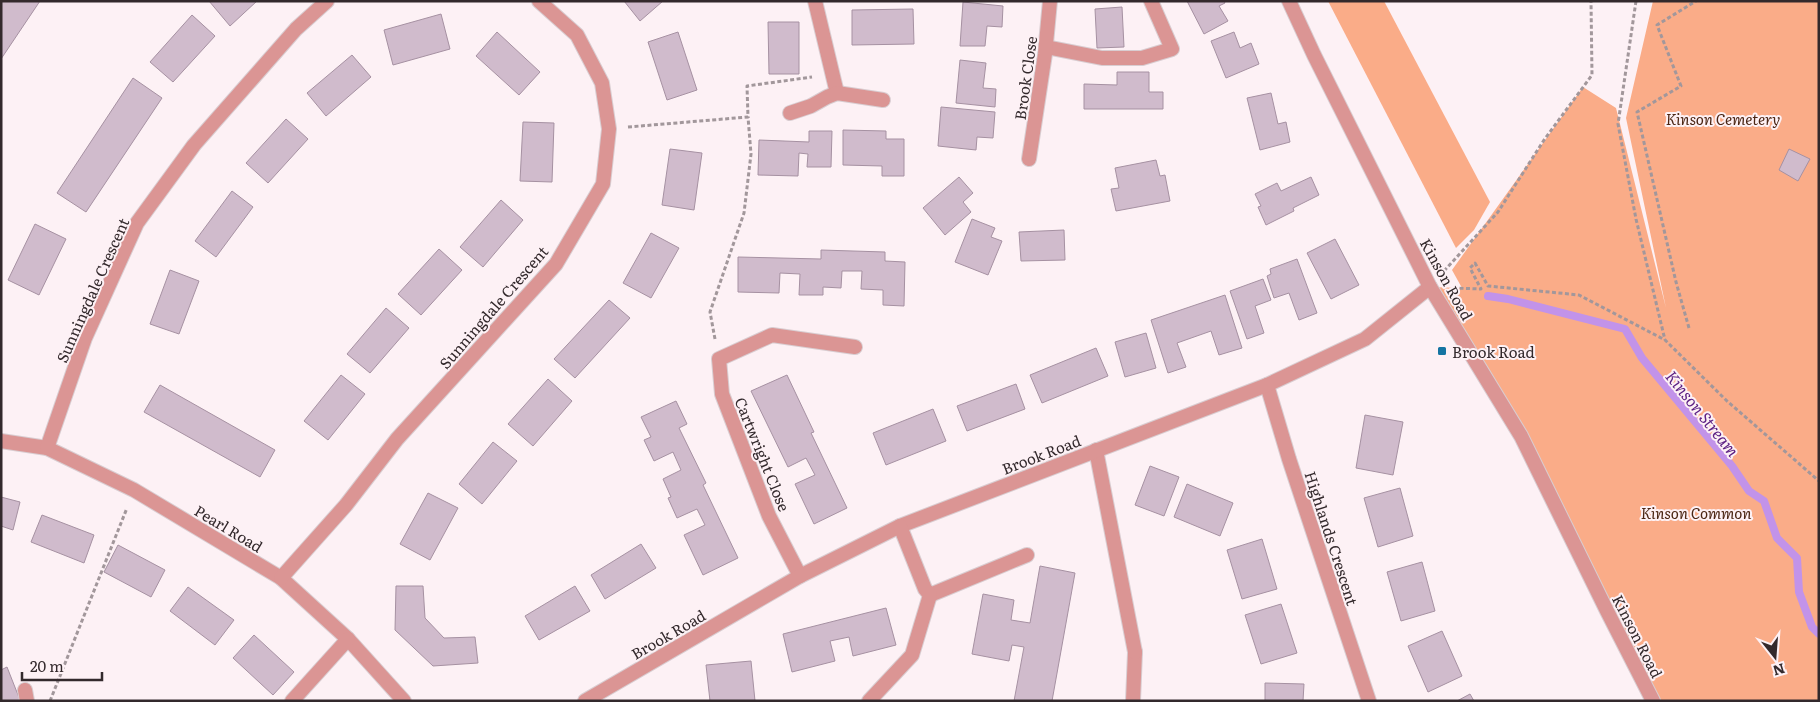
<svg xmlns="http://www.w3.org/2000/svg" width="1820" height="702" font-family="Literata,serif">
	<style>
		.green { fill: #faac88 }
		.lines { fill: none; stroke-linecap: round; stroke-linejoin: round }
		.stream { stroke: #c293e9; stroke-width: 8 }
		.building { fill: #d0bbcc; stroke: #a691a2 }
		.service-casing { stroke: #d9cdd1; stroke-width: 16 }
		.minor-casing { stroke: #d9cdd1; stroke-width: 16 }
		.tertiary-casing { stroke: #d9cdd1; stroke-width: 16 }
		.path { stroke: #a2979b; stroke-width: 3; stroke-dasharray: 4 2.5; stroke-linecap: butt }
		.service { stroke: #db9594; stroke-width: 14 }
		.minor { stroke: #db9594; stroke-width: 14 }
		.tertiary { stroke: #db9594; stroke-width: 14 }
		.poi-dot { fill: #1474a2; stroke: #fdf1f5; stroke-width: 2 }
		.labels { text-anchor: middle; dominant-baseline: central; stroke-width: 4; stroke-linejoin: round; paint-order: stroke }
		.street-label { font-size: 15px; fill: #33292c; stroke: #fdf1f5 }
		.park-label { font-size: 15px; font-style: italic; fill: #4b2513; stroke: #fdf1f5 }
		.poi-label { font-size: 15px; fill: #33292c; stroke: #fdf1f5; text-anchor: start }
		.water-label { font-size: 16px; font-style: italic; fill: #5d2184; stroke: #fdf1f5 }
	</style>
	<rect width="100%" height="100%" fill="#fdf1f5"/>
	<!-- green -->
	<g class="green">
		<polygon points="1328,1 1384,1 1490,202 1474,230 1456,248"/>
		<polygon points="1653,1 1819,1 1819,701 1653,701 1571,537 1430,287 1462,288 1452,270 1583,87 1616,108 1666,308 1626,118"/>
	</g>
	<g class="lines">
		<!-- stream -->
		<polyline class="stream" points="1488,296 1508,299 1625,329 1642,358 1732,466 1749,491 1764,501 1777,538 1797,558 1799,592 1812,627 1819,634"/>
	</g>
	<!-- building -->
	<g class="building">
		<polygon points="1,1 40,1 1,59"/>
		<polygon points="209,1 257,1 230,26"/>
		<polygon points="624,1 663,1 640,21"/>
		<polygon points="1187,1 1224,1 1225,3 1219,6 1228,21 1204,34"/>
		<polygon points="963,2 1003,6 1002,27 987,26 985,46 960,46"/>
		<polygon points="1122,7 1124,47 1097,48 1095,9"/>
		<polygon points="913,9 914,44 852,45 852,10"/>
		<polygon points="441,14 450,49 393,65 384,30"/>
		<polygon points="192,15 215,36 173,82 150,62"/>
		<polygon points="768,22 799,22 799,74 769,74"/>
		<polygon points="497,32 540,72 519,95 476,56"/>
		<polygon points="678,32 697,90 667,100 648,42"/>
		<polygon points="1234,32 1240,48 1251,43 1259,64 1226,78 1211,41"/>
		<polygon points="352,55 371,77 326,116 307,93"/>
		<polygon points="960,60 986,63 983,88 996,89 995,107 956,103"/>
		<polygon points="1117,72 1149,72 1149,92 1163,92 1163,109 1084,109 1084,84 1117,85"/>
		<polygon points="133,78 162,98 86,212 57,193"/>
		<polygon points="1271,93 1278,124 1286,122 1290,142 1260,150 1247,98"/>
		<polygon points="941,107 995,112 993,138 977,137 976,150 938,146"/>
		<polygon points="286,119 308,139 268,183 246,163"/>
		<polygon points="523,122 554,123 552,182 520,181"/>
		<polygon points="843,130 886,131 886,139 904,139 904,176 882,176 882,166 843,165"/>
		<polygon points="809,131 832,131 831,167 807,167 808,154 799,153 798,176 758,175 759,140 809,142"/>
		<polygon points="670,149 702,153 694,210 662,205"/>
		<polygon points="1789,149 1810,159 1798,181 1779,170"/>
		<polygon points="1156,160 1160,176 1165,175 1170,201 1116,211 1111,189 1119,188 1115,168"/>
		<polygon points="959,177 973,193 963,202 971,212 945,235 923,208"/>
		<polygon points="1311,177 1319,195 1293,208 1294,211 1266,225 1258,207 1261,206 1255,194 1277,183 1281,191"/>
		<polygon points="232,191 253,207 216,257 195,241"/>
		<polygon points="501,200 523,220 483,267 460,247"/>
		<polygon points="972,219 995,228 991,237 1002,241 988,275 955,262"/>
		<polygon points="35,224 66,239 39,295 8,280"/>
		<polygon points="1064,230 1065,260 1021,261 1019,232"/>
		<polygon points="651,233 679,248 651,298 623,283"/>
		<polygon points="1335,239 1359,285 1331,299 1307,253"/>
		<polygon points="439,249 462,270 421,315 398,294"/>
		<polygon points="821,250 885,252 885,261 905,262 904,306 883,305 883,290 861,289 862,271 842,271 841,288 823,287 823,295 799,295 800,274 780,273 779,293 738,292 738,257 821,259"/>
		<polygon points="1297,259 1317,313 1299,320 1289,293 1274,298 1267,276 1271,274 1270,269"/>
		<polygon points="170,270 199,281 179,334 150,324"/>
		<polygon points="1263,279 1271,300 1255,306 1264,333 1247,339 1230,291"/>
		<polygon points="1225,295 1242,348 1219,355 1211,331 1177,343 1186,367 1168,373 1151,320"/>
		<polygon points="609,300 630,318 575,378 554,359"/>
		<polygon points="386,308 409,328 370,373 347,354"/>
		<polygon points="1146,333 1156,368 1125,377 1115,342"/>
		<polygon points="1096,348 1108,376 1042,403 1030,375"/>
		<polygon points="341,375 365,394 328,440 304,421"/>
		<polygon points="787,375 814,432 811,433 847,508 814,524 795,484 815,475 806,458 788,467 751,391"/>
		<polygon points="548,379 572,401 533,446 508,424"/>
		<polygon points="1016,384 1025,409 967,431 957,406"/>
		<polygon points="160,385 275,450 260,477 144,412"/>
		<polygon points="676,401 687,424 679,428 706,483 703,485 738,558 703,575 684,535 705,525 697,509 677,518 668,498 671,497 663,479 681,470 673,452 654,461 644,440 651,437 641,417"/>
		<polygon points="933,409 946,441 886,465 873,433"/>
		<polygon points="1365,415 1403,422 1393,475 1356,468"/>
		<polygon points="493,442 517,461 482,504 459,484"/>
		<polygon points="1150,466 1179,477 1164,516 1135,505"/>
		<polygon points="1187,484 1233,503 1220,536 1174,517"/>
		<polygon points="1400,488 1413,536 1378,547 1364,498"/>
		<polygon points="428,493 458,508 430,560 400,544"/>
		<polygon points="1,497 20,502 13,530 1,526"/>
		<polygon points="42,515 94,535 84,563 31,542"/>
		<polygon points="1262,539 1277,589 1242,599 1227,550"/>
		<polygon points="641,544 656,568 605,599 591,575"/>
		<polygon points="118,545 165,570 151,597 104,572"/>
		<polygon points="1422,562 1435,611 1401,621 1387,572"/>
		<polygon points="1040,566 1075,573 1052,701 1014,701 1024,647 1012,645 1009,661 972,654 983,594 1014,600 1011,620 1030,623"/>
		<polygon points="396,586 423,586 425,618 444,638 475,637 478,663 433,666 395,630"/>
		<polygon points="575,586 590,611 539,640 525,616"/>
		<polygon points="188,587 234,620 215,645 170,611"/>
		<polygon points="1281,604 1297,653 1261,664 1245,615"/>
		<polygon points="886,608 896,645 853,656 849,637 830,641 835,661 792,672 783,634"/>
		<polygon points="1442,631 1462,676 1428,692 1408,646"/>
		<polygon points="254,635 294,672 273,695 233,658"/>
		<polygon points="751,661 755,701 710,701 706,665"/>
		<polygon points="7,667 20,700 19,701 1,701 1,670"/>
		<polygon points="1265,683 1304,684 1303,701 1265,701"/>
		<polygon points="1470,694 1474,701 1457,701"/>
	</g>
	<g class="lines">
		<!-- service casing -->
		<g class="service-casing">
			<g id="service">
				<polyline points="930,595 1027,555"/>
				<polyline points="1133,701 1135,652"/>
			</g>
		</g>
		<!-- minor casing -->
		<g class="minor-casing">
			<g id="minor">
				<polyline points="815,1 837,93"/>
				<polyline points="1046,47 1102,58 1142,58 1172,49 1151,1"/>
				<polyline points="790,113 811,106 827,97 837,93 883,100"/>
				<polyline points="1029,159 1045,54 1050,1"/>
				<polyline points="1267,385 1289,459 1369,701"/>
				<polyline points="1,441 47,448 134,490 281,578 348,639 404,701"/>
				<polyline points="47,448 85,338 137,223 194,145 296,29 327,1"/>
				<polyline points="1096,450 1135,652"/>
				<polyline points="800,576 769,516 722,394 719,359 772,335 855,347"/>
				<polyline points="281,578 346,505 397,439 556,264 603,184 609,129 602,83 577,35 539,1"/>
				<polyline points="25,690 27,701"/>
				<polyline points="292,701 348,639"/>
				<polyline points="585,701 800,576 900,526 1267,385 1365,339 1430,287"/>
				<polyline points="869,701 912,655 930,595 925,589 900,526"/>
			</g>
		</g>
		<!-- tertiary casing -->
		<g class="tertiary-casing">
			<polyline id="tertiary" points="1289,1 1314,55 1430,287 1521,436 1607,611 1653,701"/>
		</g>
		<!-- path -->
		<g class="path">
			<polyline points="1636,1 1618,124 1636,219 1665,340"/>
			<polyline points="628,127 748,117 747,86 812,77"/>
			<polyline points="1444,271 1498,212 1544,140 1592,75 1591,1"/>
			<polyline points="1453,288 1481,289 1470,268 1475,263 1488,286 1579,295 1665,340 1727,401 1819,481"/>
			<polyline points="1689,328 1676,282 1637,112 1681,86 1657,25 1696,1"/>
			<polyline points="715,339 710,312 744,213 751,154 748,117"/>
			<polyline points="50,701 127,508"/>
		</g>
		<!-- service -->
		<use href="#service" class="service"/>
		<!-- minor -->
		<use href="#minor" class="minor"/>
		<!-- tertiary -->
		<use href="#tertiary" class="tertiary"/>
	</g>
	<!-- markers -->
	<rect class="poi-dot" x="1437" y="346" width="10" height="10" rx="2.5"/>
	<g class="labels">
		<!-- street labels -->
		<g class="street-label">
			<text transform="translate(1025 78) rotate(-82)">Brook Close</text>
			<text transform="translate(1447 279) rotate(61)">Kinson Road</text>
			<text transform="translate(92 290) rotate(-66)">Sunningdale Crescent</text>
			<text transform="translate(493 307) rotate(-49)">Sunningdale Crescent</text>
			<text transform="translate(763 454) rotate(68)">Cartwright Close</text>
			<text transform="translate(1041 454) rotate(-21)">Brook Road</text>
			<text transform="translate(229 528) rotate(31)">Pearl Road</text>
			<text transform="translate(1332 538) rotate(72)">Highlands Crescent</text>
			<text transform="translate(668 634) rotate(-30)">Brook Road</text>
			<text transform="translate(1638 636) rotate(63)">Kinson Road</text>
		</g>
		<!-- park labels -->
		<g class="park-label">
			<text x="1723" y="118">Kinson Cemetery</text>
			<text x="1696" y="512">Kinson Common</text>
		</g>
		<!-- poi labels -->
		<g class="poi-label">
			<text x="1452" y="351">Brook Road</text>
		</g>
		<!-- water labels -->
		<g class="water-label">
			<text transform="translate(1703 413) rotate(51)">Kinson Stream</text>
		</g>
	</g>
	<!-- border -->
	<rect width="1820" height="702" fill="none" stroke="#33292c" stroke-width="5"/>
	<!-- north arrow -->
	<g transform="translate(1775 657) rotate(163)" stroke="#fdf1f5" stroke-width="4" paint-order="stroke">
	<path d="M0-4L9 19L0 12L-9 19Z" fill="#33292c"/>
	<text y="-8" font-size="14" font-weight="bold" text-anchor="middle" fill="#33292c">N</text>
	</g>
	<!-- scale -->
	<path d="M22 672v8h80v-8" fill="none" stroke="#33292c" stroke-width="2.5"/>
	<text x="30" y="672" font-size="15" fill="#33292c" stroke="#fdf1f5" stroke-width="4" paint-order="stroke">20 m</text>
</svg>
